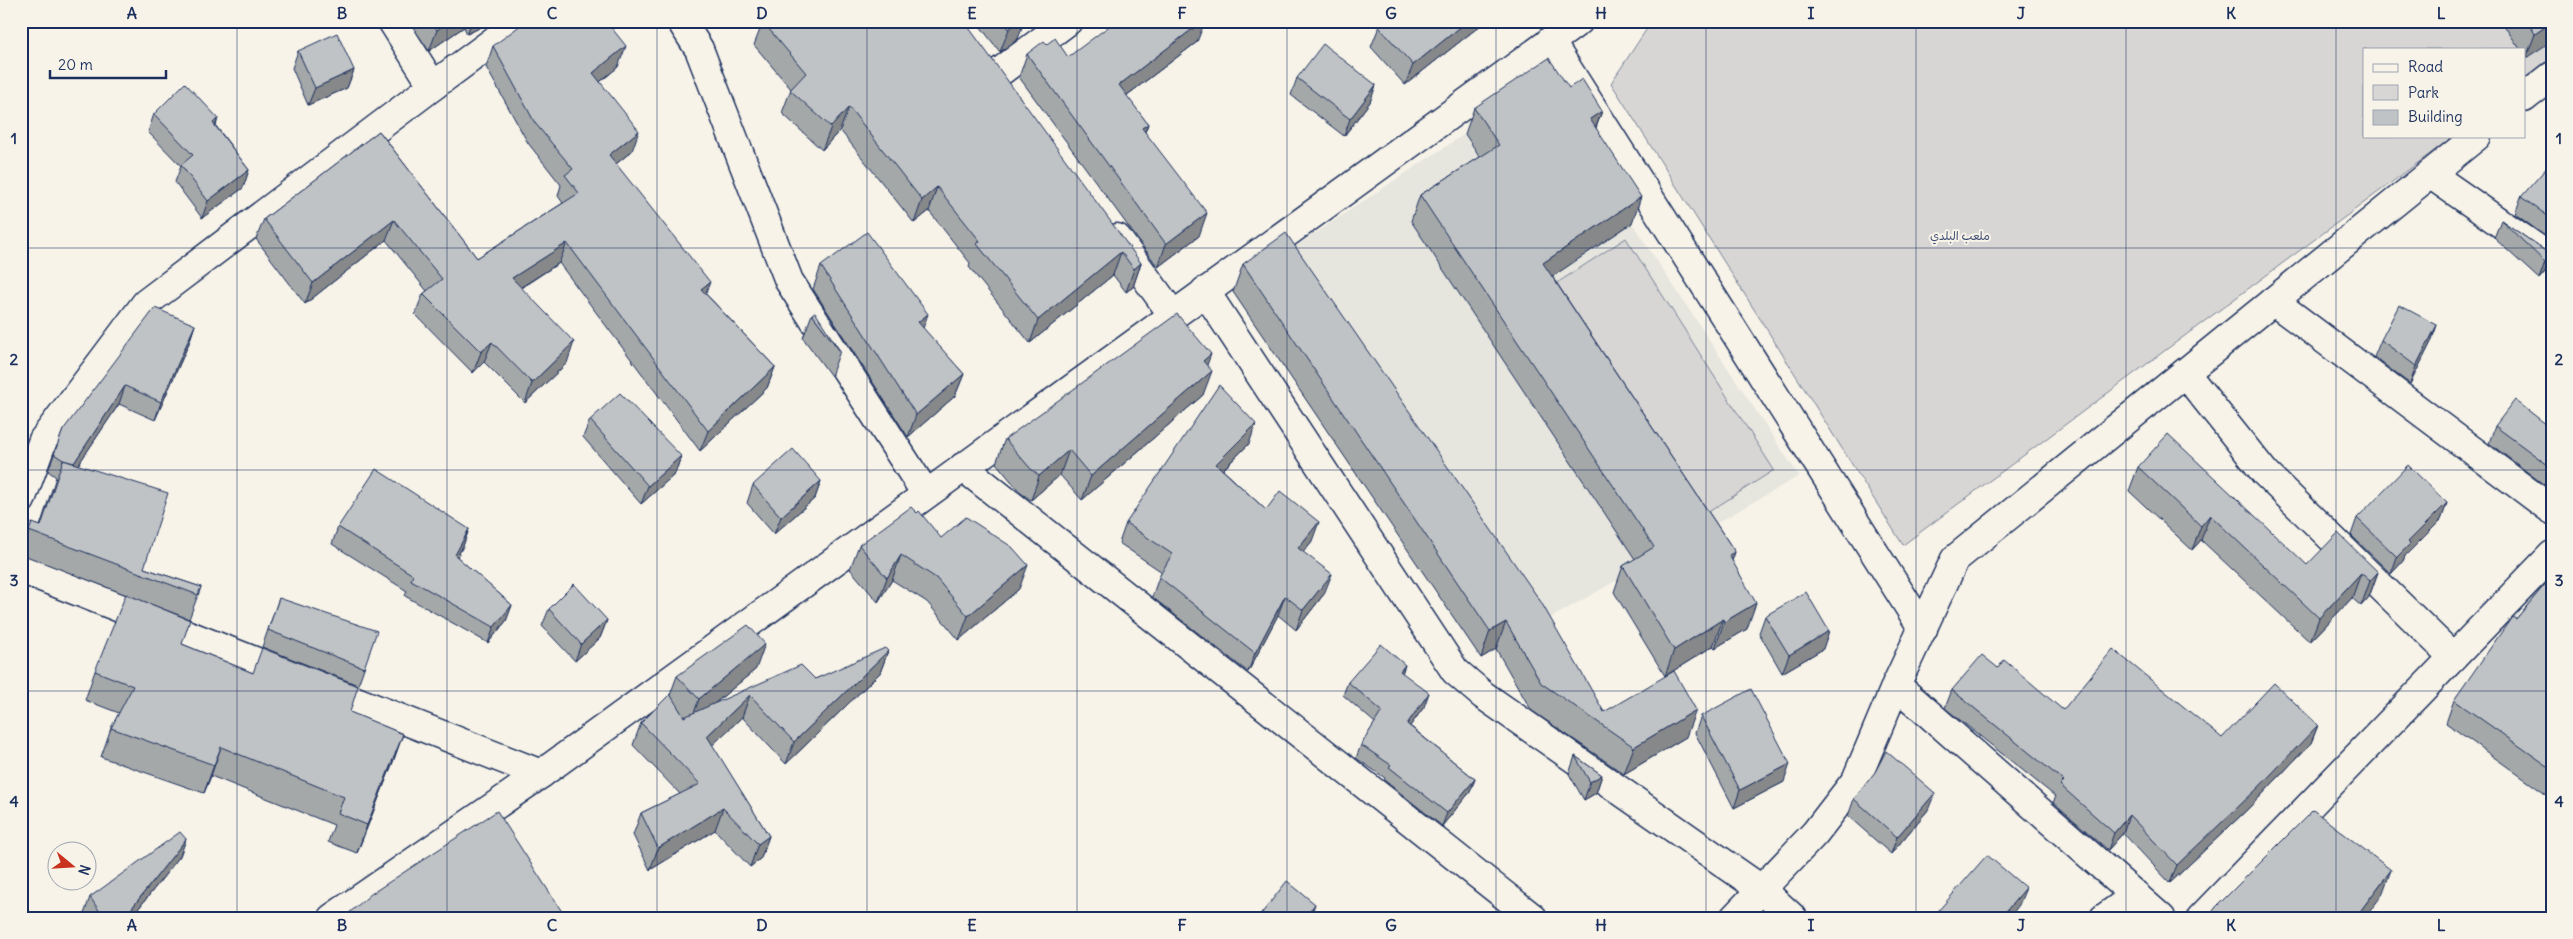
<svg xmlns="http://www.w3.org/2000/svg" width="2573" height="939" font-family="Delius,'Playpen Sans Arabic',sans-serif">
	<style>
		.built { fill: #e6e5de }
		.park { fill: #d7d6d4; stroke: #798299 }
		.lines { fill: none; stroke-linecap: round; stroke-linejoin: round }
		.minor-casing { stroke: #1b2f5e; stroke-width: 31 }
		.minor { stroke: #f7f3e8; stroke-width: 28 }
		.wall { fill: #a5a8a9; stroke: #1b2f5e }
		.shaded-wall { fill: #86888a; stroke: #1b2f5e }
		.building { fill: #c0c3c5; stroke: #1b2f5e }
		.grid { fill: none; stroke: #1b2f5e; stroke-width: 1; stroke-opacity: 0.55 }
		.labels { text-anchor: middle; dominant-baseline: central; stroke-width: 4; stroke-linejoin: round; paint-order: stroke }
		.park-label { font-size: 12px; fill: #415076; stroke: #f7f3e8 }
		.neatline { fill: none; stroke: #1b2f5e; stroke-width: 2 }
		.grid-label { font-size: 16px; text-anchor: middle; font-weight: bold; fill: #1b2f5e }
	</style>
	<rect width="100%" height="100%" fill="#f7f3e8"/>
	<filter id="ink" filterUnits="userSpaceOnUse"><feTurbulence type="fractalNoise" baseFrequency=".02" numOctaves="2"/><feDisplacementMap in="SourceGraphic" scale="10" xChannelSelector="R" yChannelSelector="G"/><feConvolveMatrix kernelMatrix="1 2 1 2 8 2 1 2 1" color-interpolation-filters="sRGB"/></filter>
	<g filter="url(#ink)">
		<!-- built -->
		<polygon class="built" points="1540,84 1799,476 1481,658 1231,289"/>
		<!-- park -->
		<g class="park">
			<polygon points="1652,21 2552,21 2552,63 2524,84 2524,49 2364,49 2364,136 2454,136 1903,545 1611,83"/>
			<polygon points="1626,238 1774,470 1690,524 1540,294"/>
		</g>
		<g class="lines">
			<!-- minor casing -->
			<g class="minor-casing">
				<g id="minor">
					<polyline points="392,21 433,86"/>
					<polyline points="681,21 699,49 789,281 926,494"/>
					<polyline points="1550,41 1923,629"/>
					<polyline points="997,74 1068,21"/>
					<polyline points="2524,98 2552,76"/>
					<polyline points="2430,174 2552,259"/>
					<polyline points="1117,238 1173,315"/>
					<polyline points="1205,291 1455,671 1483,695 1761,889 1793,918"/>
					<polyline points="2273,301 2552,510"/>
					<polyline points="2185,373 2265,473 2453,657"/>
					<polyline points="963,467 1533,918"/>
					<polyline points="21,500 43,440 146,303 433,86 521,21"/>
					<polyline points="21,569 541,774"/>
					<polyline points="1896,685 2161,918"/>
					<polyline points="332,918 541,774 1579,21"/>
					<polyline points="1734,918 1815,833 1856,780 1896,685 1955,559 2477,136"/>
					<polyline points="2104,918 2136,895"/>
					<polyline points="2201,918 2552,555"/>
				</g>
			</g>
			<!-- minor -->
			<use href="#minor" class="minor"/>
		</g>
		<!-- wall -->
		<g class="wall">
			<polygon points="409,21 494,21 467,34 464,27 429,51"/>
			<polygon points="976,21 1019,21 1018,39 1000,52"/>
			<polygon points="1386,21 1486,21 1405,85 1371,47 1379,27"/>
			<polygon points="2501,21 2552,21 2526,58 2524,56 2524,49 2520,49"/>
			<polygon points="763,22 1141,263 1133,287 1126,292 1113,275 1030,343 969,267 970,263 929,211 914,223 840,130 822,150 782,113 791,89 754,45"/>
			<polygon points="1197,42 1126,96 1148,124 1145,132 1199,236 1158,267 1019,77 1027,54 1047,44 1068,57"/>
			<polygon points="493,46 618,67 600,82 632,151 616,164 706,294 775,367 767,388 700,451 559,263 521,288 567,363 525,403 484,362 473,373 415,314 423,294 427,291 386,240 305,304 256,239 264,219 379,131 477,258 563,203 558,196 561,185 528,143 486,67"/>
			<polygon points="298,51 354,70 347,88 308,105 292,68"/>
			<polygon points="1297,78 1376,85 1370,102 1344,136 1291,95"/>
			<polygon points="1569,88 1602,111 1596,128 1632,223 1552,276 1735,552 1732,561 1747,629 1715,648 1713,646 1665,676 1614,592 1623,566 1635,559 1411,221 1420,195 1480,157 1465,134 1474,108"/>
			<polygon points="154,114 218,118 216,126 249,170 243,188 202,218 175,182 181,166 148,132"/>
			<polygon points="2552,168 2552,241 2515,214 2521,197"/>
			<polygon points="2501,220 2551,255 2545,272 2539,279 2494,238"/>
			<polygon points="1243,264 1604,712 1686,737 1624,774 1531,710 1496,649 1481,658 1233,292"/>
			<polygon points="821,266 923,329 964,374 955,396 908,437 813,289"/>
			<polygon points="812,314 840,351 831,376 803,338"/>
			<polygon points="195,325 189,343 155,420 119,404 78,465 144,568 201,587 189,619 21,554 32,523 40,526 56,477 48,471 63,430"/>
			<polygon points="2437,325 2431,342 2410,384 2374,357 2381,340"/>
			<polygon points="1207,366 1203,395 1082,500 1060,475 1031,500 1021,493 996,463 1005,439"/>
			<polygon points="590,420 681,456 675,474 641,504 583,437"/>
			<polygon points="2495,426 2552,429 2552,481 2547,487 2489,443"/>
			<polygon points="1249,444 1223,470 1266,510 1312,541 1303,552 1324,594 1296,630 1278,615 1248,672 1152,597 1159,577 1162,572 1119,543 1126,523"/>
			<polygon points="2138,467 2307,565 2378,572 2369,597 2361,606 2352,598 2310,642 2201,540 2192,550 2129,491"/>
			<polygon points="821,481 815,498 774,534 747,503 753,485"/>
			<polygon points="2447,503 2441,520 2405,556 2403,561 2391,574 2351,535 2357,518"/>
			<polygon points="338,527 469,529 463,546 457,557 512,605 506,621 488,643 405,596 407,591 332,544"/>
			<polygon points="941,538 1019,589 959,640 927,602 892,580 878,602 850,569 859,545"/>
			<polygon points="2552,576 2552,797 2551,798 2446,723 2454,700 2516,619"/>
			<polygon points="279,598 364,668 358,685 262,647"/>
			<polygon points="549,609 607,620 600,638 575,661 542,626"/>
			<polygon points="1765,616 1823,649 1782,673 1759,633"/>
			<polygon points="182,644 403,734 393,762 357,853 328,842 334,825 211,776 204,793 101,757 111,728 119,713 85,700 95,671"/>
			<polygon points="888,651 880,673 786,764 742,717 712,745 769,836 761,858 750,867 715,830 650,870 633,835 641,813 680,794 633,745 641,723 670,695 677,676 756,669 715,703 815,679"/>
			<polygon points="1405,665 1402,673 1424,707 1410,726 1475,779 1470,792 1442,826 1384,780 1385,778 1356,758 1361,745 1375,723 1343,695 1348,682"/>
			<polygon points="1998,668 2063,710 2222,738 2318,725 2311,743 2252,805 2170,883 2123,833 2108,850 2053,802 2056,797 1945,708 1952,690"/>
			<polygon points="1701,716 1784,782 1734,808 1695,733"/>
			<polygon points="1575,756 1602,775 1596,793 1584,800 1569,774"/>
			<polygon points="1854,799 1928,810 1891,854 1848,816"/>
			<polygon points="186,839 180,856 131,918 86,918 84,914 90,897"/>
		</g>
		<!-- shaded-wall -->
		<g class="shaded-wall">
			<polygon points="449,21 466,21 464,27 429,51 437,30"/>
			<polygon points="472,21 494,21 467,34"/>
			<polygon points="1019,21 1024,21 1018,39 1000,52 1009,29"/>
			<polygon points="1203,21 1205,21 1197,42 1110,108 1119,85"/>
			<polygon points="1468,21 1486,21 1405,85 1413,65"/>
			<polygon points="2552,22 2552,41 2526,58 2535,34"/>
			<polygon points="626,46 618,67 585,94 593,73"/>
			<polygon points="354,70 347,88 308,105 315,88"/>
			<polygon points="1376,85 1370,102 1344,136 1350,119"/>
			<polygon points="849,107 840,130 822,150 831,127"/>
			<polygon points="1602,111 1592,137 1590,119"/>
			<polygon points="218,118 212,135 213,123"/>
			<polygon points="1148,124 1139,147 1142,128"/>
			<polygon points="639,131 632,151 601,176 609,155"/>
			<polygon points="249,170 243,188 202,218 208,201"/>
			<polygon points="937,187 929,211 914,223 922,200"/>
			<polygon points="1641,197 1632,223 1534,289 1543,263"/>
			<polygon points="1207,213 1199,236 1158,267 1166,244"/>
			<polygon points="394,220 386,240 305,304 313,283"/>
			<polygon points="567,243 559,263 504,298 512,278"/>
			<polygon points="1121,252 1113,275 1030,343 1038,320"/>
			<polygon points="2551,255 2545,272 2539,279 2545,262"/>
			<polygon points="1141,263 1133,287 1126,292 1134,269"/>
			<polygon points="710,282 702,303 701,289"/>
			<polygon points="928,314 920,337 918,322"/>
			<polygon points="195,325 189,343 155,420 161,402"/>
			<polygon points="2437,325 2431,342 2410,384 2416,366"/>
			<polygon points="492,342 484,362 473,373 481,352"/>
			<polygon points="574,342 567,363 525,403 532,383"/>
			<polygon points="1211,354 1202,379 1203,361"/>
			<polygon points="775,367 767,388 700,451 708,431"/>
			<polygon points="1212,371 1203,395 1082,500 1091,476"/>
			<polygon points="964,374 955,396 908,437 916,415"/>
			<polygon points="125,386 119,404 66,483 72,466"/>
			<polygon points="1256,424 1249,444 1209,483 1216,464"/>
			<polygon points="1069,450 1060,475 1031,500 1039,476"/>
			<polygon points="681,456 675,474 641,504 648,486"/>
			<polygon points="2552,474 2552,481 2547,487"/>
			<polygon points="821,481 815,498 774,534 781,517"/>
			<polygon points="2447,503 2441,520 2405,556 2403,561 2391,574 2397,557 2408,542"/>
			<polygon points="2210,515 2201,540 2192,550 2201,526"/>
			<polygon points="1319,522 1312,541 1291,568 1298,548"/>
			<polygon points="469,529 463,546 449,572 455,555"/>
			<polygon points="1735,552 1726,578 1729,555"/>
			<polygon points="901,555 892,580 878,602 887,578"/>
			<polygon points="1028,565 1019,589 959,640 968,616"/>
			<polygon points="2378,572 2369,597 2361,606 2370,581"/>
			<polygon points="2361,573 2352,598 2310,642 2319,618"/>
			<polygon points="1332,574 1324,594 1296,630 1303,610"/>
			<polygon points="1285,596 1278,615 1248,672 1255,653"/>
			<polygon points="1756,603 1747,629 1715,648 1724,622"/>
			<polygon points="512,605 506,621 488,643 494,627"/>
			<polygon points="1723,619 1713,646 1665,676 1674,650"/>
			<polygon points="607,620 600,638 575,661 581,644"/>
			<polygon points="1506,622 1496,649 1481,658 1490,631"/>
			<polygon points="1829,631 1823,649 1782,673 1789,655"/>
			<polygon points="765,644 756,669 690,724 699,699"/>
			<polygon points="888,651 880,673 786,764 794,742"/>
			<polygon points="1405,665 1400,679 1400,671"/>
			<polygon points="1429,693 1424,707 1402,737 1407,724"/>
			<polygon points="750,695 742,717 699,758 707,736"/>
			<polygon points="1696,710 1686,737 1624,774 1634,747"/>
			<polygon points="2318,725 2311,743 2252,805 2170,883 2177,865"/>
			<polygon points="403,734 393,762 357,853 367,825"/>
			<polygon points="221,747 211,776 204,793 214,765"/>
			<polygon points="1790,764 1784,782 1734,808 1740,790"/>
			<polygon points="1602,775 1596,793 1584,800 1590,782"/>
			<polygon points="1475,779 1470,792 1442,826 1447,813"/>
			<polygon points="1935,793 1928,810 1891,854 1897,837"/>
			<polygon points="723,808 715,830 650,870 658,848"/>
			<polygon points="2129,815 2123,833 2108,850 2114,833"/>
			<polygon points="769,836 761,858 750,867 758,844"/>
			<polygon points="186,839 180,856 131,918 124,918"/>
			<polygon points="2391,870 2382,895 2365,918 2355,918"/>
			<polygon points="2026,888 2019,905 2009,918 2000,918"/>
			<polygon points="1315,904 1312,913 1308,918 1305,918"/>
		</g>
		<!-- building -->
		<g class="building">
			<polygon points="431,21 449,21 437,30"/>
			<polygon points="526,21 606,21 626,46 593,73 639,131 609,155 710,282 701,289 775,367 708,431 567,243 512,278 574,342 532,383 492,342 481,352 423,294 442,279 394,220 313,283 264,219 379,131 477,258 579,193 565,175 573,169 535,123 493,46"/>
			<polygon points="763,21 964,21 1141,263 1134,269 1121,252 1038,320 977,244 980,241 937,187 922,200 849,107 831,127 790,90 806,73 763,22"/>
			<polygon points="1003,21 1019,21 1009,29"/>
			<polygon points="1116,21 1203,21 1119,85 1148,124 1142,128 1207,213 1166,244 1027,54 1044,41 1047,44 1055,38 1068,57"/>
			<polygon points="1386,21 1468,21 1413,65 1379,27"/>
			<polygon points="2527,21 2552,21 2552,22 2535,34"/>
			<polygon points="337,33 354,70 315,88 298,51"/>
			<polygon points="1323,44 1376,85 1350,119 1297,78"/>
			<polygon points="1549,58 1569,88 1582,79 1602,111 1590,119 1641,197 1543,263 1735,552 1729,555 1756,603 1724,622 1723,619 1674,650 1623,566 1654,547 1420,195 1499,145 1474,108"/>
			<polygon points="185,83 218,118 213,123 249,170 208,201 181,165 193,155 154,114"/>
			<polygon points="2549,165 2552,168 2552,219 2521,197"/>
			<polygon points="2501,220 2551,255 2545,262"/>
			<polygon points="867,232 928,314 918,322 964,374 916,415 821,266"/>
			<polygon points="1286,233 1541,602 1604,712 1674,671 1696,710 1634,747 1541,683 1506,622 1490,631 1243,264"/>
			<polygon points="2399,305 2437,325 2416,366 2381,340"/>
			<polygon points="155,308 195,325 161,402 125,386 74,463 63,460 54,454 63,430"/>
			<polygon points="815,312 840,351 812,314"/>
			<polygon points="1177,314 1211,354 1203,361 1212,371 1091,476 1069,450 1039,476 1030,468 1005,439"/>
			<polygon points="1219,385 1256,424 1216,464 1266,510 1280,491 1319,522 1298,548 1332,574 1303,610 1285,596 1255,653 1159,577 1172,554 1126,523"/>
			<polygon points="620,393 681,456 648,486 590,420"/>
			<polygon points="2515,400 2552,429 2552,468 2495,426"/>
			<polygon points="2168,434 2307,565 2338,533 2378,572 2370,581 2361,573 2319,618 2210,515 2201,526 2138,467"/>
			<polygon points="793,449 821,481 781,517 753,485"/>
			<polygon points="63,460 168,493 144,568 201,587 198,595 29,531 32,523 41,526"/>
			<polygon points="2408,465 2447,503 2408,542 2410,544 2397,557 2357,518"/>
			<polygon points="376,469 469,529 455,555 512,605 494,627 411,580 413,575 338,527"/>
			<polygon points="911,507 917,513 919,511 941,538 966,517 1012,547 1028,565 968,616 936,578 901,555 887,578 859,545"/>
			<polygon points="2552,576 2552,769 2454,700 2512,617 2516,619"/>
			<polygon points="574,584 607,620 581,644 549,609"/>
			<polygon points="1806,592 1829,631 1789,655 1765,616"/>
			<polygon points="126,594 190,620 182,644 253,673 262,648 358,686 350,712 403,734 367,825 338,813 344,797 221,747 214,765 111,728 133,686 95,671"/>
			<polygon points="279,598 377,631 364,668 268,630"/>
			<polygon points="748,625 765,644 699,699 677,676"/>
			<polygon points="1381,644 1405,665 1400,671 1429,693 1407,724 1475,779 1447,813 1389,767 1391,765 1361,745 1382,711 1348,682"/>
			<polygon points="885,648 888,651 794,742 750,695 707,736 769,836 758,844 723,808 658,848 641,813 700,784 641,723 670,694 684,717 801,665 815,679"/>
			<polygon points="2113,649 2222,738 2274,683 2318,725 2259,787 2177,865 2129,815 2114,833 2060,785 2064,781 1952,690 1982,655 1998,668 2004,660 2063,710"/>
			<polygon points="1751,689 1790,764 1740,790 1701,716"/>
			<polygon points="1886,751 1935,793 1897,837 1854,799 1875,772"/>
			<polygon points="1575,756 1602,775 1590,782"/>
			<polygon points="2313,810 2391,870 2355,918 2208,918 2216,907"/>
			<polygon points="497,811 566,918 351,918 348,914 371,894"/>
			<polygon points="180,832 186,839 124,918 104,918 90,897"/>
			<polygon points="1987,855 2026,888 2000,918 1932,918"/>
			<polygon points="1287,881 1315,904 1305,918 1258,918"/>
			<polygon points="1852,912 1858,918 1847,918"/>
			<polygon points="1732,913 1743,916 1746,918 1728,918"/>
		</g>
	</g>
	<!-- grid -->
	<path class="grid" d="M 237,21 L 237,918M 447,21 L 447,918M 657,21 L 657,918M 867,21 L 867,918M 1077,21 L 1077,918M 1287,21 L 1287,918M 1496,21 L 1496,918M 1706,21 L 1706,918M 1916,21 L 1916,918M 2126,21 L 2126,918M 2336,21 L 2336,918M 21,248 L 2552,248M 21,470 L 2552,470M 21,691 L 2552,691"/>
	<g class="labels">
		<!-- park labels -->
		<g class="park-label">
			<text x="1960" y="235">ملعب البلدي</text>
		</g>
	</g>
	<!-- margin -->
	<rect width="2573" height="939" fill="none" stroke="#f7f3e8" stroke-width="55"/>
	<!-- legend -->
	<rect x="2363" y="48" width="162" height="90" fill="#f7f3e8" stroke="#9fa5b1"/>
	<rect x="2373" y="64" width="25" height="8" fill="#f7f3e8" stroke="#9fa5b1"/>
	<text x="2408" y="72" font-size="15" fill="#1b2f5e">Road</text>
	<rect x="2373" y="85" width="25" height="15" fill="#d7d6d4" stroke="#9fa5b1"/>
	<text x="2408" y="98" font-size="15" fill="#1b2f5e">Park</text>
	<rect x="2373" y="110" width="25" height="15" fill="#c0c3c5" stroke="#9fa5b1"/>
	<text x="2408" y="122" font-size="15" fill="#1b2f5e">Building</text>
	<!-- north arrow -->
	<g transform="translate(72 866) rotate(108)"><circle r="24" fill="#f7f3e8" stroke="#9fa5b1"/>
	<path d="M0-4L9 19L0 12L-9 19Z" fill="#c8321e"/>
	<text y="-8" font-size="14" font-weight="bold" text-anchor="middle" fill="#1b2f5e">N</text>
	</g>
	<!-- scale -->
	<path d="M50 70v8h116v-8" fill="none" stroke="#1b2f5e" stroke-width="2.5"/>
	<text x="58" y="70" font-size="15" fill="#1b2f5e" stroke="#f7f3e8" stroke-width="4" paint-order="stroke">20 m</text>
	<rect x="28" y="28" width="2518" height="884" class="neatline"/>
	<g class="grid-label">
		<text x="132" y="19">A</text>
		<text x="342" y="19">B</text>
		<text x="552" y="19">C</text>
		<text x="762" y="19">D</text>
		<text x="972" y="19">E</text>
		<text x="1182" y="19">F</text>
		<text x="1391" y="19">G</text>
		<text x="1601" y="19">H</text>
		<text x="1811" y="19">I</text>
		<text x="2021" y="19">J</text>
		<text x="2231" y="19">K</text>
		<text x="2441" y="19">L</text>
		<text x="14" y="144">1</text>
		<text x="2559" y="144">1</text>
		<text x="14" y="365">2</text>
		<text x="2559" y="365">2</text>
		<text x="14" y="586">3</text>
		<text x="2559" y="586">3</text>
		<text x="14" y="807">4</text>
		<text x="2559" y="807">4</text>
		<text x="132" y="931">A</text>
		<text x="342" y="931">B</text>
		<text x="552" y="931">C</text>
		<text x="762" y="931">D</text>
		<text x="972" y="931">E</text>
		<text x="1182" y="931">F</text>
		<text x="1391" y="931">G</text>
		<text x="1601" y="931">H</text>
		<text x="1811" y="931">I</text>
		<text x="2021" y="931">J</text>
		<text x="2231" y="931">K</text>
		<text x="2441" y="931">L</text>
	</g>
</svg>
